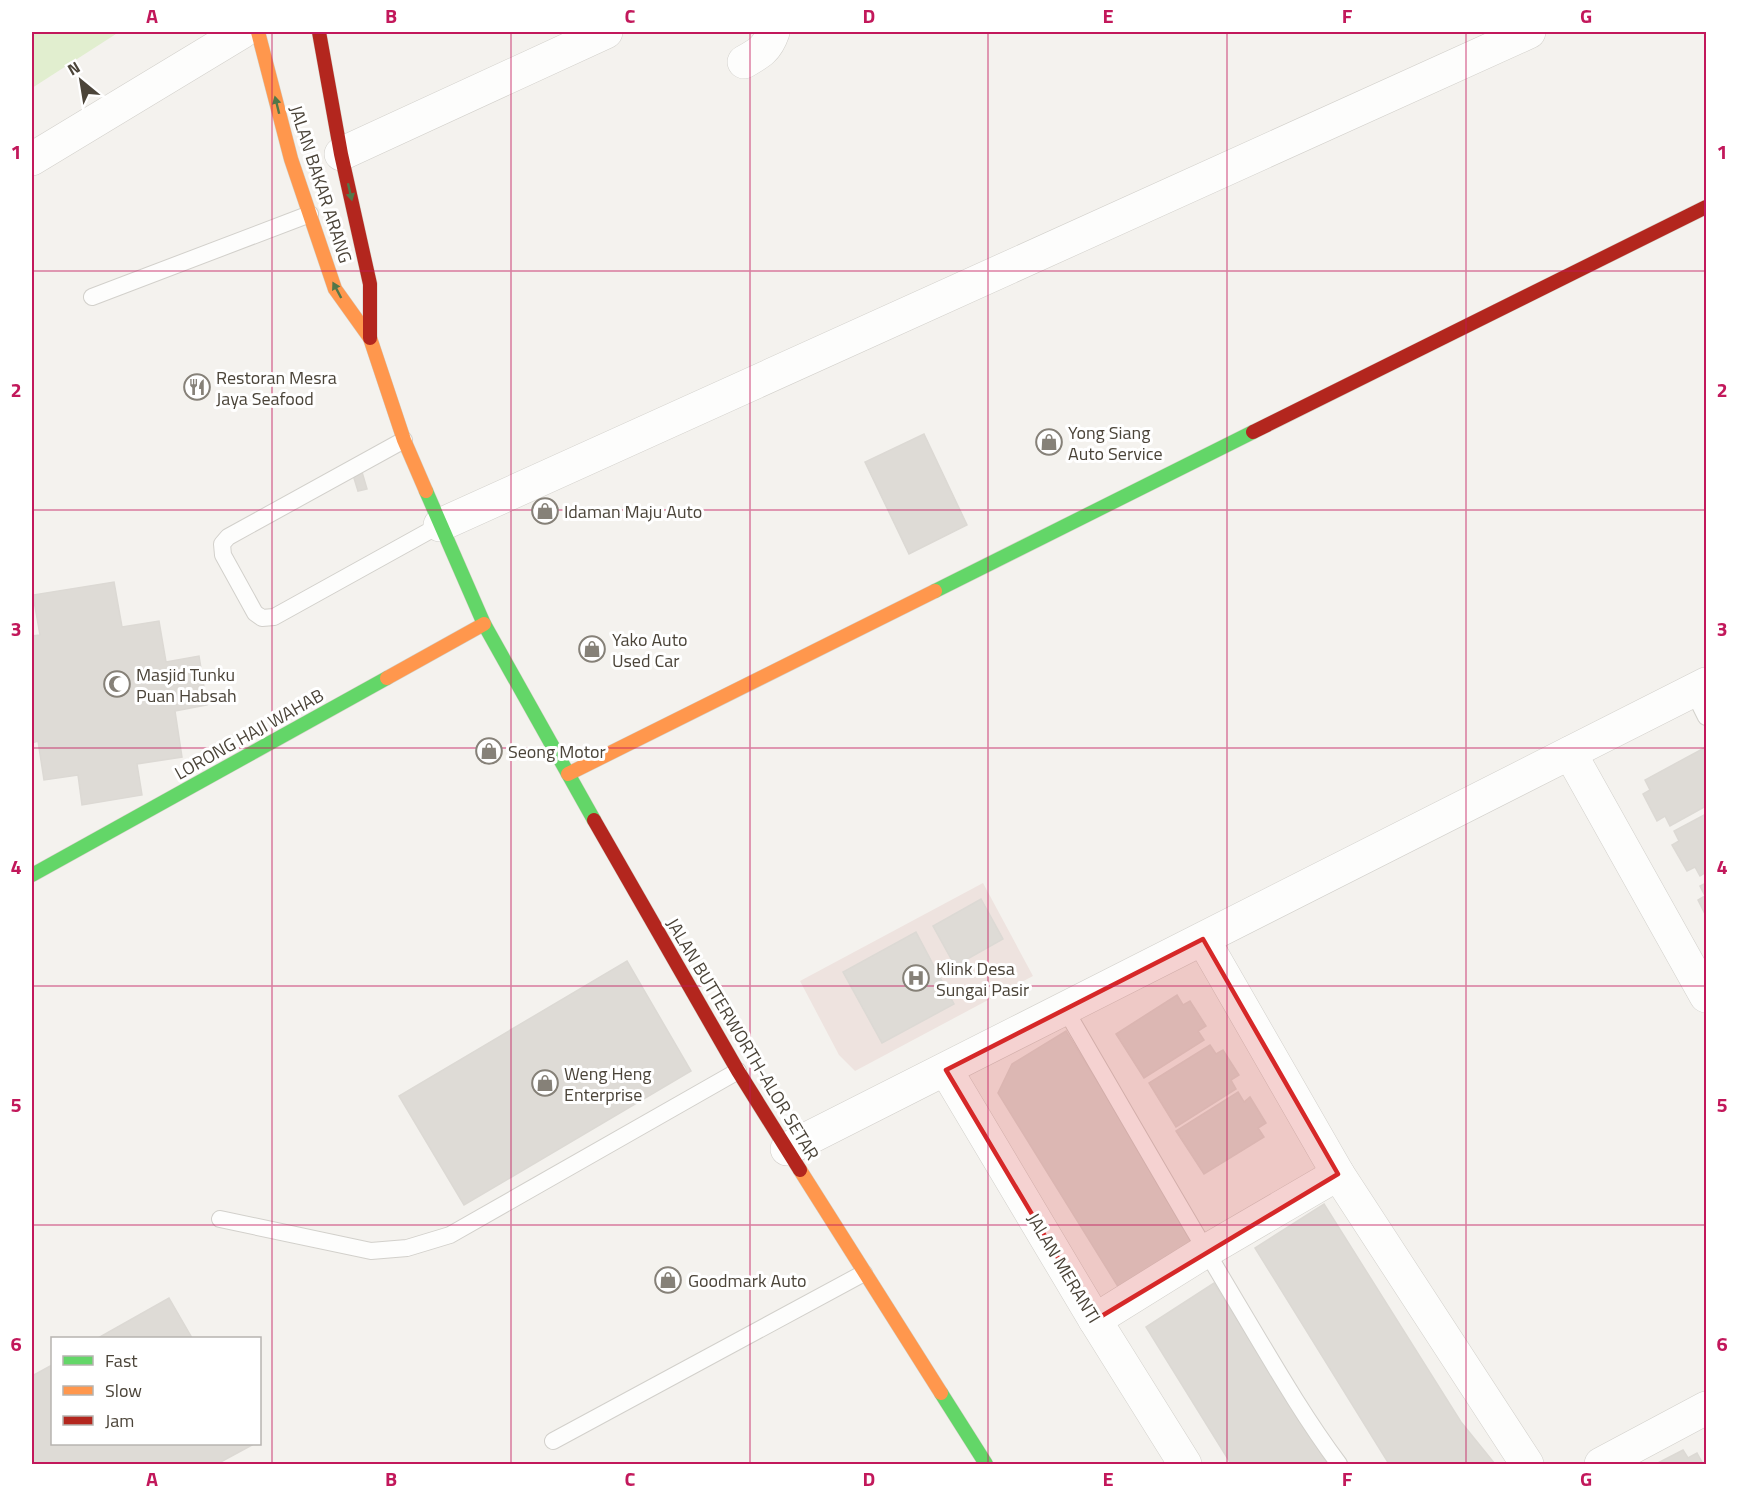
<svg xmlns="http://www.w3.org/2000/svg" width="1738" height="1496" font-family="'Titillium Web',sans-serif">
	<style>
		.medical { fill: #eee3df }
		.green { fill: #e1eecf }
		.building { fill: #dedbd6; stroke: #dcd9d4; stroke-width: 1.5 }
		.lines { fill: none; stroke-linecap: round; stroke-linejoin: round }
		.lane-casing { stroke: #d2d0cb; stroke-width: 18 }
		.street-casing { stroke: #d2d0cb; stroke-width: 34 }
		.fast-casing { stroke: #d3cfc5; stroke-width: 15 }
		.slow-casing { stroke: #d3cfc5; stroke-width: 15 }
		.jam-casing { stroke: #d3cfc5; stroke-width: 15 }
		.lane { stroke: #fdfdfc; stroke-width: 16 }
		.street { stroke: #fdfdfc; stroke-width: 33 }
		.fast { stroke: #63d668; stroke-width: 14 }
		.slow { stroke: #ff974d; stroke-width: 14 }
		.jam { stroke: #b3261e; stroke-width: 14 }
		.oneway { fill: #537749 }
		.marked { fill: #d62828; fill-opacity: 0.2; stroke: #d62828; stroke-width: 4.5; stroke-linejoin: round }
		.grid { fill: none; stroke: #c2185b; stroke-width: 1.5; stroke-opacity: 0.55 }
		.labels { text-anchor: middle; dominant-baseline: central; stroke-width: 6; stroke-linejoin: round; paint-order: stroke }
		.street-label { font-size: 18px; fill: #4b4439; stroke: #fff }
		.poi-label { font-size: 18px; fill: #4b4439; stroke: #fff; text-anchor: start }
		.neatline { fill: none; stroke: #c2185b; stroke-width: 2 }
		.grid-label { font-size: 20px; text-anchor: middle; font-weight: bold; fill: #c2185b }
	</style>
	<rect width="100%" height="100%" fill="#f4f2ee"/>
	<!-- medical -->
	<polygon class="medical" points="983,883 1033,976 855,1071 839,1055 800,981"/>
	<!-- green -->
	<polygon class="green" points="32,32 119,32 32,88"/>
	<!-- building -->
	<g class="building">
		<polygon points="924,434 967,525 909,554 865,462"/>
		<polygon points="362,472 367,489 358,491 353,475"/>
		<polygon points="114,582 122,627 159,621 166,662 199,656 207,705 175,711 182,757 137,764 142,795 82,805 78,775 44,780 38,741 32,743 32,636 40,635 33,595"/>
		<polygon points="1706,747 1706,806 1670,826 1665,816 1657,821 1643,794 1650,790 1645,780"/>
		<polygon points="1706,814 1706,872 1700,876 1695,867 1687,871 1672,845 1679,841 1674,831"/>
		<polygon points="1706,883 1706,916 1698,900 1705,896 1700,886"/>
		<polygon points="981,899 1003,939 955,966 933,926"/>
		<polygon points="916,932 954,1004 882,1043 843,972"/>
		<polygon points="627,961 691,1071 464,1205 399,1096"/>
		<polygon points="1177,995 1183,1005 1190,1001 1206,1026 1198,1031 1204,1040 1144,1078 1116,1034"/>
		<polygon points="1066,1031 1199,1245 1122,1293 998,1093 1012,1064"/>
		<polygon points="1210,1045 1216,1054 1223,1050 1239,1075 1231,1080 1236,1089 1176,1127 1149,1083"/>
		<polygon points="1238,1092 1244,1102 1250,1097 1266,1123 1258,1128 1264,1137 1204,1174 1176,1131"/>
		<polygon points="1324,1204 1461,1422 1495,1464 1389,1464 1255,1248"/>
		<polygon points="1214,1283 1328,1464 1231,1464 1146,1327"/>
		<polygon points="169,1298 192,1338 98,1338"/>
		<polygon points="52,1365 52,1444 251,1444 252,1445 217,1464 32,1464 32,1376"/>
		<polygon points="1683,1450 1688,1458 1697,1453 1703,1464 1656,1464"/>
	</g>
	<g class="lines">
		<!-- lane casing -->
		<g class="lane-casing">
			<g id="lane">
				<polyline points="92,297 310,214"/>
				<polyline points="404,440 228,537 222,544 223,555 255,613 262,618 274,617 440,525"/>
				<polyline points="1693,691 1706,717"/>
				<path d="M 1065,1009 C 1122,1107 1179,1206 1237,1303 C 1270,1358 1301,1413 1339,1464"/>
				<polyline points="220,1219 371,1251 407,1248 450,1235 738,1071"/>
				<polyline points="553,1441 864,1273"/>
			</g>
		</g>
		<!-- street casing -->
		<g class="street-casing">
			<g id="street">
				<path d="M 744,62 C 760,53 767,49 773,32"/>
				<polyline points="341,154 606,32"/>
				<polyline points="32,159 242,32"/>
				<polyline points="440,525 1529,32"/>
				<polyline points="1570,753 1706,996"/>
				<polyline points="1203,939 1338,1174 1527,1464"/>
				<polyline points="946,1070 1095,1320 1185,1464"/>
				<polyline points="787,1149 1706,684"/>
				<polyline points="1095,1320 1206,1251 1338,1174"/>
				<polyline points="1601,1464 1706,1408"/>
			</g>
		</g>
		<!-- fast casing -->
		<g class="fast-casing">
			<g id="fast">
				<polyline points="426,491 484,624 594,820"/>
				<polyline points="935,591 1253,432"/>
				<polyline points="32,875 387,678"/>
				<polyline points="941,1393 986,1464"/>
			</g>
		</g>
		<!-- slow casing -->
		<g class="slow-casing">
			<g id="slow">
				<polyline points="258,32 291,159 335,289 370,338 404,440 426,491"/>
				<polyline points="387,678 484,624"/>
				<polyline points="568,774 935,591"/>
				<polyline points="800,1170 941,1393"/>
			</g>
		</g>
		<!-- jam casing -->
		<g class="jam-casing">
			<g id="jam">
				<polyline points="319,32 341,154 370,284 370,338"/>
				<polyline points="1253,432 1706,207"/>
				<polyline points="594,820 738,1071 800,1170"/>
			</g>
		</g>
		<!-- lane -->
		<use href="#lane" class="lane"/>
		<!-- street -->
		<use href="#street" class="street"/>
		<!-- fast -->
		<use href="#fast" class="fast"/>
		<!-- slow -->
		<use href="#slow" class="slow"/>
		<!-- jam -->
		<use href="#jam" class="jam"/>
	</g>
	<!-- one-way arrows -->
	<defs><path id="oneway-solid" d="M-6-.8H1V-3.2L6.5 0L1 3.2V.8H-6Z" transform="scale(1.5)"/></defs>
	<g class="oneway">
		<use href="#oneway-solid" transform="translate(277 105) rotate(-104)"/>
		<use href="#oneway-solid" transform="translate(350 192) rotate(77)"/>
		<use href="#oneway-solid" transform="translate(337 290) rotate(-118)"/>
	</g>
	<!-- marked area -->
	<path class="marked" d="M 1203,939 L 1338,1174 L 1095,1320 L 946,1070 Z"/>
	<!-- grid -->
	<path class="grid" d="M 272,32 L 272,1464M 511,32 L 511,1464M 750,32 L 750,1464M 988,32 L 988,1464M 1227,32 L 1227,1464M 1466,32 L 1466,1464M 32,271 L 1706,271M 32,510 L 1706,510M 32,748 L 1706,748M 32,986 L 1706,986M 32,1225 L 1706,1225"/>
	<!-- icons -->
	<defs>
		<g id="restaurant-ring" transform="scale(1.35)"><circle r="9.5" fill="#fff" stroke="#868178" stroke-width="1.5"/><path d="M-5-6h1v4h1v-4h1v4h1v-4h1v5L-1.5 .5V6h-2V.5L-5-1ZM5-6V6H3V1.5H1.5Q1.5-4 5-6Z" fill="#868178"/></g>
		<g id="shop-ring" transform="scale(1.35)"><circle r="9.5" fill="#fff" stroke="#868178" stroke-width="1.5"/><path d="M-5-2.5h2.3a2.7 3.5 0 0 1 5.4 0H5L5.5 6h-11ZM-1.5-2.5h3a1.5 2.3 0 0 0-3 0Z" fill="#868178"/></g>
		<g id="mosque-ring" transform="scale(1.35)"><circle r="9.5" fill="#fff" stroke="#868178" stroke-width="1.5"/><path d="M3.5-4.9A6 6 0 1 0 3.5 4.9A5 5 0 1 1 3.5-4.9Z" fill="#868178"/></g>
		<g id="hospital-ring" transform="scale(1.35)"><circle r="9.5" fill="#fff" stroke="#868178" stroke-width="1.5"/><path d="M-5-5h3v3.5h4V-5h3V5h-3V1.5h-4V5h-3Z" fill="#868178"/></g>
	</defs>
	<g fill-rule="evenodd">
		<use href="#restaurant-ring" x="197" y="387"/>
		<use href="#shop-ring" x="1049" y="442"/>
		<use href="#shop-ring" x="545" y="511"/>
		<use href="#shop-ring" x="592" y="649"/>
		<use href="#mosque-ring" x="117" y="684"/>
		<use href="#shop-ring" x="489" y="751"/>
		<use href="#hospital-ring" x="916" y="978"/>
		<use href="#shop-ring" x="545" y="1083"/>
		<use href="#shop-ring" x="668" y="1280"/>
	</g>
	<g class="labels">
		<!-- street labels -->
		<g class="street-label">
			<text transform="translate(321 184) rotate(72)">JALAN BAKAR ARANG</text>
			<text transform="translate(249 734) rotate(-29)">LORONG HAJI WAHAB</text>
			<text transform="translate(743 1039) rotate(59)">JALAN BUTTERWORTH-ALOR SETAR</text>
			<text transform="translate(1064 1268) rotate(59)">JALAN MERANTI</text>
		</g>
		<!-- poi labels -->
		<g class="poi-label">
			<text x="216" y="377">Restoran Mesra<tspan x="216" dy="21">Jaya Seafood</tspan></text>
			<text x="1068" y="432">Yong Siang<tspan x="1068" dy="21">Auto Service</tspan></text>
			<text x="564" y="511">Idaman Maju Auto</text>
			<text x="612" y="639">Yako Auto<tspan x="612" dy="21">Used Car</tspan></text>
			<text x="136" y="674">Masjid Tunku<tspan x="136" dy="21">Puan Habsah</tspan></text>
			<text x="508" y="751">Seong Motor</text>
			<text x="936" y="968">Klink Desa<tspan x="936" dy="21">Sungai Pasir</tspan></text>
			<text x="564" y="1073">Weng Heng<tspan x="564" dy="21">Enterprise</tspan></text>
			<text x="688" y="1280">Goodmark Auto</text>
		</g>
	</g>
	<!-- border -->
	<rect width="1738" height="1496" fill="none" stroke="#ffffff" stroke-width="66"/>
	<!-- legend -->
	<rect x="51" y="1337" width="210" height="108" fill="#ffffff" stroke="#b7b4b0" stroke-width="1.5"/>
	<rect x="63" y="1356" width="30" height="9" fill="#63d668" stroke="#b7b4b0" stroke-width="1.5"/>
	<text x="105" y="1367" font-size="18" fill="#4b4439">Fast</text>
	<rect x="63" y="1386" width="30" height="9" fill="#ff974d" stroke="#b7b4b0" stroke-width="1.5"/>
	<text x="105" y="1397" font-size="18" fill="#4b4439">Slow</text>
	<rect x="63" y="1416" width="30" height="9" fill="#b3261e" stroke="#b7b4b0" stroke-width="1.5"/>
	<text x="105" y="1427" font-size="18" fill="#4b4439">Jam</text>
	<!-- north arrow -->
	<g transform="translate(81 81) rotate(330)" stroke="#ffffff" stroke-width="4.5" paint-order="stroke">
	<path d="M0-4.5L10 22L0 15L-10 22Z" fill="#4b4439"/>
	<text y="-9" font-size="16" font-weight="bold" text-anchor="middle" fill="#4b4439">N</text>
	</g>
	<rect x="33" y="33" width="1672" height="1430" class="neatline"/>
	<g class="grid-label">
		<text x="152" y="23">A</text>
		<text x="391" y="23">B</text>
		<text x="630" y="23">C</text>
		<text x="869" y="23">D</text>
		<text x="1108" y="23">E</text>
		<text x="1347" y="23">F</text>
		<text x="1586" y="23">G</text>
		<text x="16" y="159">1</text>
		<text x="1722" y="159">1</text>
		<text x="16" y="397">2</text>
		<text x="1722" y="397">2</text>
		<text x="16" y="636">3</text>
		<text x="1722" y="636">3</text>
		<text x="16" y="874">4</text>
		<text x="1722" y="874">4</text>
		<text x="16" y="1112">5</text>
		<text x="1722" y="1112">5</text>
		<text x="16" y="1351">6</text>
		<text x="1722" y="1351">6</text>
		<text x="152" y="1486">A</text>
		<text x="391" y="1486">B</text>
		<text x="630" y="1486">C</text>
		<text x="869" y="1486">D</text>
		<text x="1108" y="1486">E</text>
		<text x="1347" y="1486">F</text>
		<text x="1586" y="1486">G</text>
	</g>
</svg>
